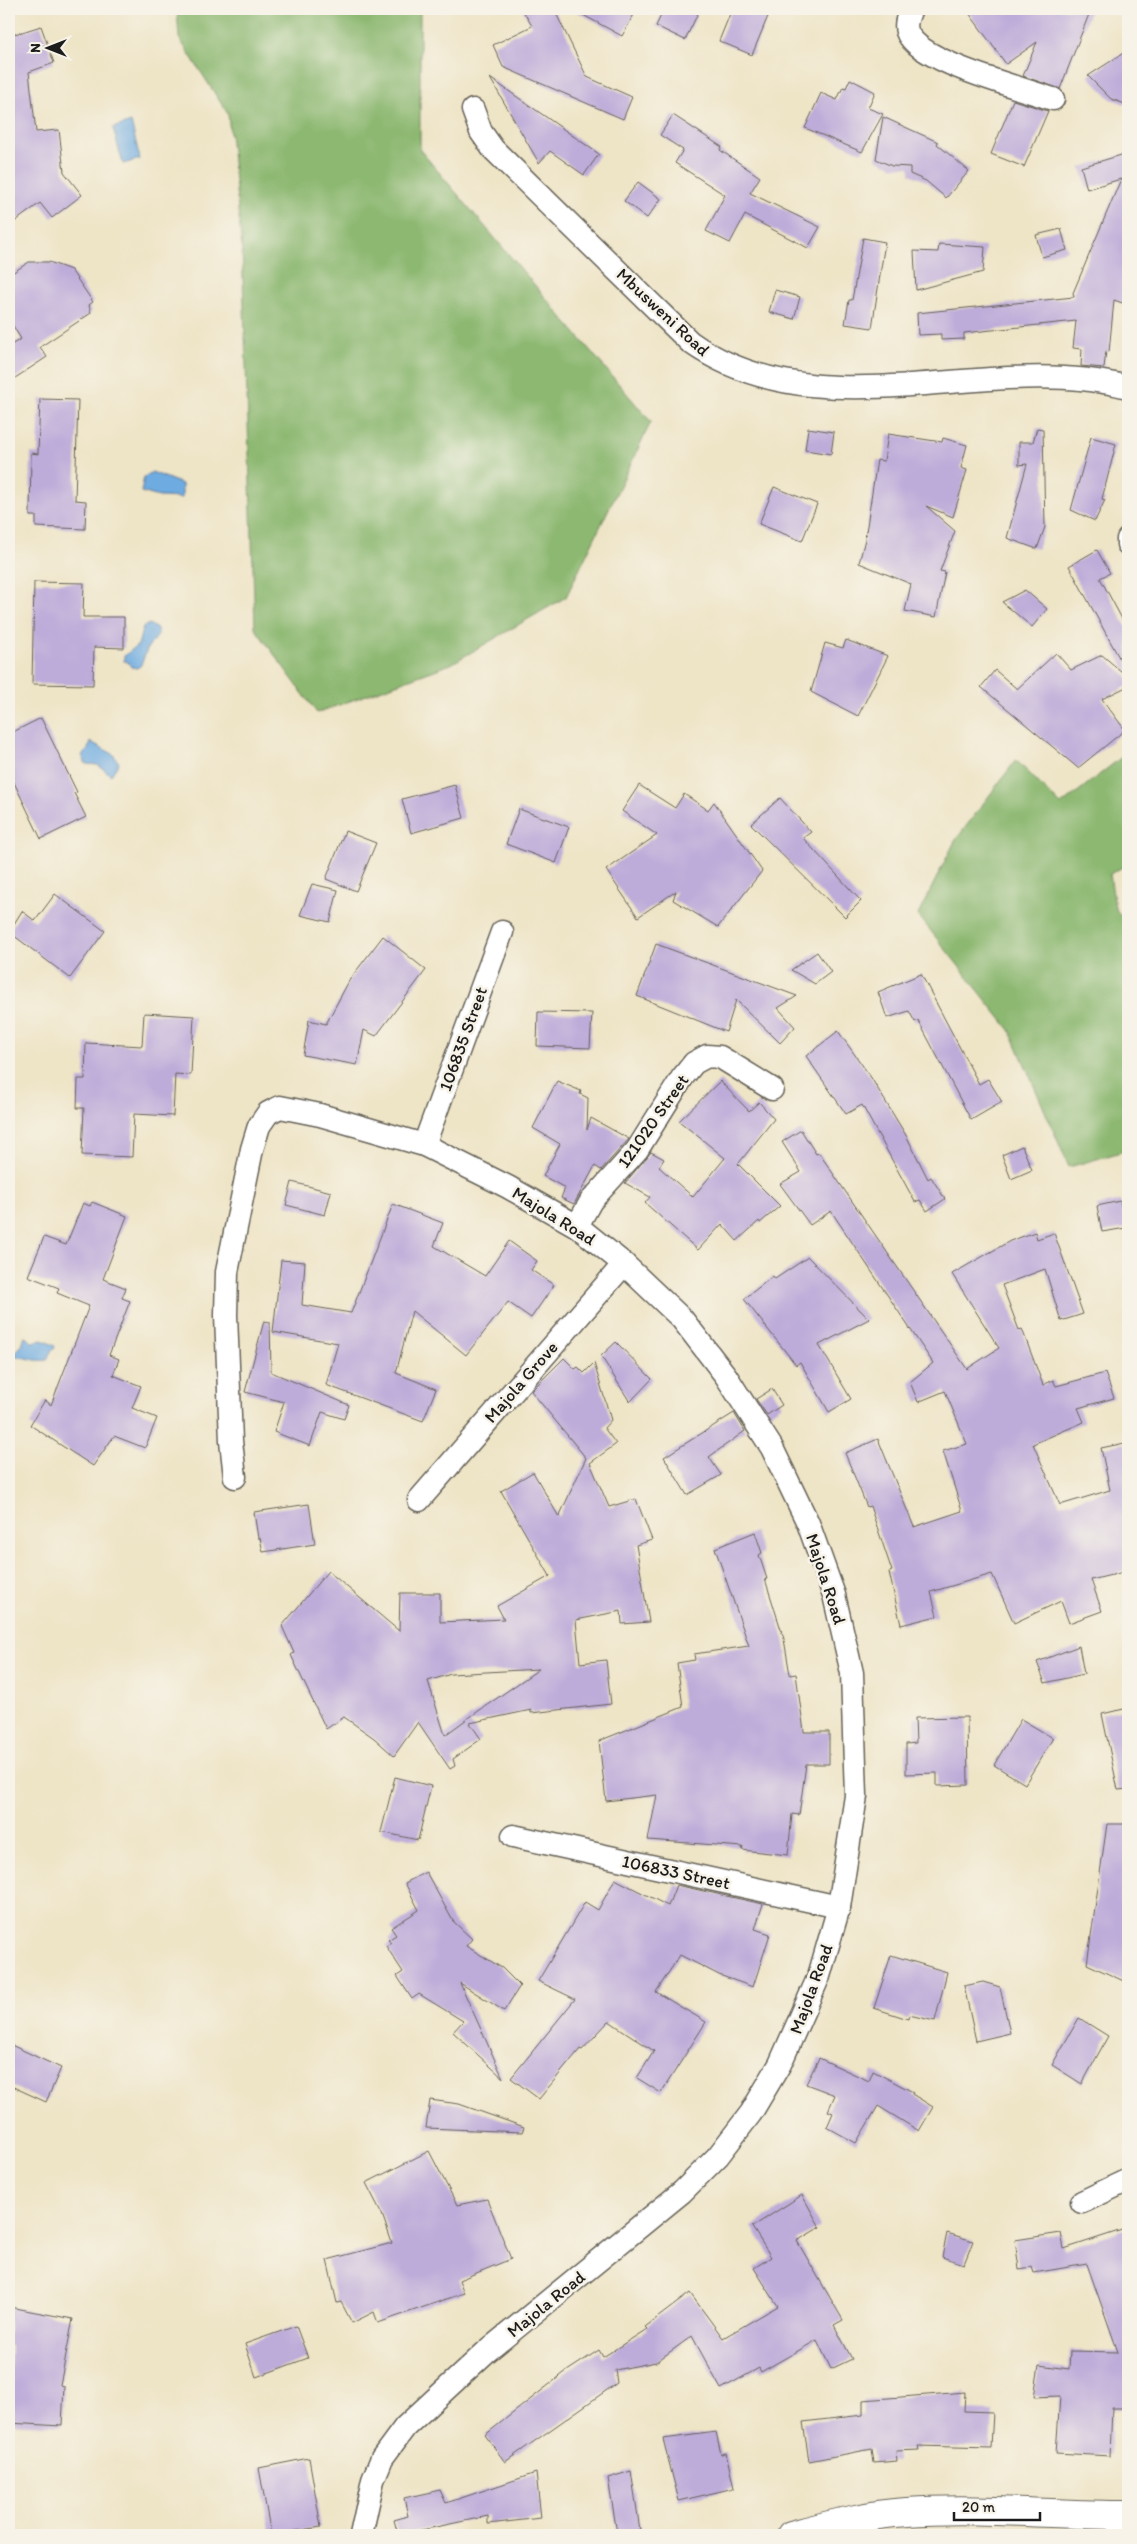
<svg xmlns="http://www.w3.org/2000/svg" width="1137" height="2544" font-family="Itim,sans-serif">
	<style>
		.forest { fill: #8cb871; stroke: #546a46 }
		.water { fill: #6eabe0; stroke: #45647e }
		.building { fill: #bdabd9; fill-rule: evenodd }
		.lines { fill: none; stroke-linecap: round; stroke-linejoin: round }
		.minor-casing { stroke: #666258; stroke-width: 25 }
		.tertiary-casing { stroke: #666258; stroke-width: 30 }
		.minor { stroke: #fff; stroke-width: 22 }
		.tertiary { stroke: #fff; stroke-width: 28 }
		.labels { text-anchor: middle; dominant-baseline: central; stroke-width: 5; stroke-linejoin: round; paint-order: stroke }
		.street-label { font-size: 18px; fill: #1c1c1c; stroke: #f7f3e8 }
	</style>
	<rect width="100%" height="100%" fill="#f7f3e8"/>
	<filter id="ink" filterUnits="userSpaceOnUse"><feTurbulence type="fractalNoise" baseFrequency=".02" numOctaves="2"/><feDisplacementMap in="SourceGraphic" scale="10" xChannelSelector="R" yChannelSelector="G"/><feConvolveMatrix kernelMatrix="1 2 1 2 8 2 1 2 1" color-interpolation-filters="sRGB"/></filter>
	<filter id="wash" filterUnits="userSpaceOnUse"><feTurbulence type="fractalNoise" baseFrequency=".0096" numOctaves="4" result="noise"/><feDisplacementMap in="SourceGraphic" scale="20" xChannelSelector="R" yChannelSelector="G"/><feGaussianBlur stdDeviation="1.12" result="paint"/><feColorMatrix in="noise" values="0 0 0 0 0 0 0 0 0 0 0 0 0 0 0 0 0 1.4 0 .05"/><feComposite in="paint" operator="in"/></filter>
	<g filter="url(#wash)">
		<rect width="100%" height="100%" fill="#eee4c6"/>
		<!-- forest -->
		<g class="forest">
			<polygon points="177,9 420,9 420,150 651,422 566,597 451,664 317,713 255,628 242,248 228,114 179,38"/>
			<polygon points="1128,752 1128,864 1110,874 1115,908 1128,926 1128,1150 1069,1167 1010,1030 918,915 955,841 1016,760 1061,805"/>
		</g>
		<!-- water -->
		<g class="water">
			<polygon points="131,122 140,159 123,164 113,128"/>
			<polygon points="152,472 182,484 182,498 159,497 141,492 144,477"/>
			<polygon points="149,624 157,629 158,635 148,647 141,665 137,668 131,667 128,662 124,661 124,656 138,645 143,627"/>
			<polygon points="91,742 113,754 119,763 111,775 98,765 86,764 82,755 87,751"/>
			<path d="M 25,1335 L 32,1342 L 42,1340 L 54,1345 L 55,1348 L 50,1353 L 47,1360 C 35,1362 28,1357 17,1357 L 15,1353 L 22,1345 Z"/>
		</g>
		<g id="blocks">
			<!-- building -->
			<g class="building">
				<polygon points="522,9 554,9 587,77 632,97 623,119 503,67 493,45 532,26"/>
				<polygon points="572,9 637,9 622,36"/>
				<polygon points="664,9 700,9 685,40 656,26"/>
				<polygon points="732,9 771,9 752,55 719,41"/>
				<polygon points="966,9 1091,9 1060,89 1023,76 1037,42 1006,64"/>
				<polygon points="41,26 54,63 29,72 36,132 59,130 64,172 82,195 52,218 40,203 9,226 9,34 19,33"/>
				<polygon points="1128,50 1128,105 1111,99 1088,76"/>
				<polygon points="490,78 599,154 584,175 550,151 539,163"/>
				<polygon points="850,79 875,92 868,108 883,114 862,152 805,128 821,93 837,100 843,87 846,88"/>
				<polygon points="1013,100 1048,111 1024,167 991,154"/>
				<polygon points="673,115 722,147 720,150 760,177 750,193 820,227 808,248 745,215 730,243 706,231 725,195 675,163 683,150 660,135"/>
				<polygon points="883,117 938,142 937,144 969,171 946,198 926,181 910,174 910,167 892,166 876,159"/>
				<polygon points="1128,153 1128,305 1114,300 1109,352 1106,351 1104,368 1081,366 1082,349 1073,348 1076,321 964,333 964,339 941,340 941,334 918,335 917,313 1074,297 1073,293 1121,179 1087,189 1081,167"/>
				<polygon points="638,182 661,199 647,218 624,201"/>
				<polygon points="1061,229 1067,250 1042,257 1036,235"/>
				<polygon points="863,238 885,242 872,328 845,324 849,300 852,300"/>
				<polygon points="939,244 985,247 983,272 916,290 914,251 938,252"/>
				<polygon points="29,262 49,262 71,270 93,302 89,305 91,313 40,347 47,357 9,382 9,346 21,339 9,319 9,275"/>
				<polygon points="775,290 800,297 794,319 769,312"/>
				<polygon points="40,399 78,400 75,500 86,501 85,529 36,527 36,516 30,516 31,453 38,454"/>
				<polygon points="808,428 834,432 831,454 805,450"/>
				<polygon points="1037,428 1043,429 1045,527 1037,549 1007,538 1027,464 1019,465 1019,442 1033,442"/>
				<polygon points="888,434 942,442 943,438 967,445 961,468 967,470 953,517 926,506 955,531 940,571 945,572 936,617 905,611 911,584 859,563 865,539 877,460 884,461"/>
				<polygon points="1091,437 1116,444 1102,499 1105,500 1095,521 1071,510"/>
				<polygon points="774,487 817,504 802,541 759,524"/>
				<polygon points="1097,550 1110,573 1100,578 1128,630 1128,674 1069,566"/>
				<polygon points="34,582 84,583 83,617 124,617 124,648 94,647 93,685 32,684"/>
				<polygon points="1025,590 1047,609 1032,627 1002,602"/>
				<polygon points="846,640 888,656 858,716 811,692 825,643 843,648"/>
				<polygon points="1056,653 1071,670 1102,655 1128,677 1128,686 1102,699 1125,730 1078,768 981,687 995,670 1017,689"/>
				<polygon points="41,718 77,792 74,793 86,817 41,839 9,772 9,734"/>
				<polygon points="455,785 464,818 411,833 402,799"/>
				<polygon points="639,785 675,808 684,794 708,810 714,802 762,871 718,927 673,900 676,891 638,917 606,870 657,835 622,811"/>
				<polygon points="780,798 811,832 803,838 861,901 845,917 751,824"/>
				<polygon points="519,809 569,827 556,863 506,844"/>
				<polygon points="345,831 376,843 356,891 326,879"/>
				<polygon points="312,884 338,890 330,922 300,915"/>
				<polygon points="55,894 105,931 70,978 9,932 22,911 35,921"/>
				<polygon points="383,936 426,970 376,1036 364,1030 357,1065 303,1055 309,1020 326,1024 350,979"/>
				<polygon points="656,944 797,996 778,1008 795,1027 780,1043 736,1000 726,1032 637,996"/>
				<polygon points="817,952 831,972 815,984 791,970"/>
				<polygon points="921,974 979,1084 988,1079 1002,1102 971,1120 918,1020 915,1022 909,1011 887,1018 878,992"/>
				<polygon points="538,1012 592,1013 590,1048 537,1046"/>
				<polygon points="144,1013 194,1016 191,1075 175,1074 173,1116 134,1114 132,1157 82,1155 84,1108 77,1108 78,1079 85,1079 86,1043 142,1046"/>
				<polygon points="838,1031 870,1076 907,1137 928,1179 931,1177 945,1199 927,1211 920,1200 915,1202 862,1105 846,1114 806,1056"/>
				<polygon points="557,1081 581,1091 580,1094 588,1098 587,1130 591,1118 629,1139 601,1170 595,1166 574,1204 561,1198 565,1188 543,1176 560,1144 533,1128"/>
				<polygon points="720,1081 749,1111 759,1102 774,1119 738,1164 780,1206 760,1223 759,1221 737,1241 722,1224 698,1250 645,1203 650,1197 625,1183 651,1152 664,1159 659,1167 693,1197 725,1158 679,1121"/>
				<polygon points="801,1130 816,1154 819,1153 967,1369 999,1348 952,1274 1010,1241 1035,1232 1037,1239 1054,1233 1083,1314 1061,1321 1045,1269 1002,1285 1019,1330 1022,1329 1043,1385 1053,1380 1056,1386 1105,1373 1114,1398 1078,1408 1084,1422 1033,1444 1060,1505 1110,1490 1101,1448 1125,1443 1128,1458 1128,1571 1091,1580 1102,1611 1069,1623 1061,1601 1014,1623 992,1574 931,1592 937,1616 901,1625 889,1572 892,1571 870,1506 867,1507 845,1453 878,1439 914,1527 962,1511 943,1451 967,1444 945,1391 918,1402 910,1382 933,1363 831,1211 810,1225 780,1184 801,1172 782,1142"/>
				<polygon points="1022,1146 1032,1170 1011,1179 1002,1155"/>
				<polygon points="292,1182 331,1192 325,1215 286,1205"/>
				<polygon points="1120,1201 1126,1228 1102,1232 1097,1206"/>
				<polygon points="92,1202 127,1216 103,1279 126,1288 122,1298 130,1301 109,1355 119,1359 113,1375 141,1386 132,1408 157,1418 145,1448 114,1436 93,1466 30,1425 45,1400 51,1405 89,1306 57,1293 59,1288 28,1276 44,1237 66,1245 83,1203 90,1206"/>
				<polygon points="393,1204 443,1223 434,1246 485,1276 509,1241 537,1261 531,1270 554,1285 531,1318 508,1302 466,1355 412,1311 396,1373 436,1389 423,1421 326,1385 338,1343 273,1332 281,1260 305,1262 302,1305 351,1313"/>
				<polygon points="808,1257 869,1319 819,1345 851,1399 829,1412 800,1362 796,1365 744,1299 773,1276 775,1279"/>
				<polygon points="264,1321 270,1322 271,1372 349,1405 344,1419 322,1412 310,1446 274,1432 284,1402 245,1392"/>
				<polygon points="616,1342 652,1379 630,1402 601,1356"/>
				<path d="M 564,1358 L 575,1369 L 578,1367 L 584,1373 L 594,1363 L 611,1420 L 604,1428 L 616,1444 L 590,1463 L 609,1507 L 636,1499 L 652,1540 L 636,1545 L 649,1622 L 622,1624 L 621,1611 L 576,1620 L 580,1663 L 606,1660 L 611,1704 L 531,1713 L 531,1710 L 470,1723 L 481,1739 L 453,1759 L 455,1766 L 450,1769 L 418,1722 L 394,1756 L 374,1738 L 344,1717 L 326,1729 L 291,1655 L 294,1653 L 282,1626 L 328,1571 L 399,1631 L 400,1593 L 440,1593 L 440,1622 L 504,1619 L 497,1606 L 550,1576 L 501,1491 L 533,1472 L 559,1517 L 586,1458 L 531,1391 ZM 539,1669 L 467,1719 L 445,1735 L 428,1681 L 451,1674 Z"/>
				<polygon points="772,1389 782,1405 767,1415 756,1399"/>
				<polygon points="734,1413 745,1431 709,1457 721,1475 687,1495 664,1457"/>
				<polygon points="309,1504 315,1544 263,1552 260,1538 258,1538 254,1512"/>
				<polygon points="755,1532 762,1553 759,1555 767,1579 765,1579 784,1639 790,1675 796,1674 804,1732 829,1732 829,1764 806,1764 799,1815 792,1814 788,1855 742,1850 743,1847 648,1840 657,1795 606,1801 599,1741 683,1707 677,1663 695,1660 694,1654 749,1646 715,1548"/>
				<polygon points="1079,1646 1084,1674 1045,1683 1037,1662"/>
				<polygon points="1128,1708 1128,1789 1118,1790 1102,1714"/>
				<polygon points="967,1717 968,1785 937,1786 937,1773 906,1774 906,1744 916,1743 915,1718"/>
				<polygon points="1021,1719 1053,1738 1025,1784 994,1765"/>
				<polygon points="395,1777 431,1786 418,1840 381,1832"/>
				<polygon points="1107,1824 1128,1824 1128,1983 1087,1964"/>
				<polygon points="426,1872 453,1921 472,1939 466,1946 502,1968 520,1986 504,2011 460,1983 503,2078 453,2032 463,2021 419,1994 412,1999 397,1976 403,1972 386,1946 391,1943 388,1940 396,1935 391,1928 419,1910 405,1883"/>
				<polygon points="615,1879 668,1906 676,1885 763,1904 755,1929 770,1934 753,1987 719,1975 680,1955 656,1992 706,2022 661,2093 637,2078 654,2051 609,2021 582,2050 580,2049 539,2099 511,2078 575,1999 538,1981 585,1902 598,1910"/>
				<polygon points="891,1955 947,1972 935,2021 909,2015 908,2019 874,2008"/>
				<polygon points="983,1982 1000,1987 1010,2033 976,2041 964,1986"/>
				<polygon points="1079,2018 1108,2036 1082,2084 1052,2065"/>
				<polygon points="9,2044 61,2068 46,2102 9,2085"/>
				<polygon points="819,2058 869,2081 873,2071 913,2092 912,2094 933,2107 919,2131 878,2106 856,2143 827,2127 833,2113 828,2111 835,2095 806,2084"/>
				<polygon points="430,2100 459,2104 524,2127 522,2132 426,2128"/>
				<polygon points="429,2151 457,2205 487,2199 511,2259 459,2280 464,2293 378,2323 374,2312 352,2323 341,2302 337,2303 327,2260 392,2243 382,2214 366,2183"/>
				<polygon points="802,2195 820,2227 797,2241 843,2320 834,2325 852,2359 831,2369 817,2340 761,2372 759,2368 721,2389 692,2336 656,2362 615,2370 617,2383 505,2462 485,2435 564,2373 599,2350 603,2357 647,2329 645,2327 690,2293 723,2338 778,2306 754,2268 771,2257 752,2227"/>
				<polygon points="1128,2228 1128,2408 1112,2408 1110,2456 1056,2453 1060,2396 1034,2397 1039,2365 1069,2369 1070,2351 1118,2352 1087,2264 1034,2273 1032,2267 1019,2269 1015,2240 1061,2233 1064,2249"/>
				<polygon points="947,2233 973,2241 964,2264 942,2257"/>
				<polygon points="9,2307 73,2319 60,2385 64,2386 62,2426 9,2423 11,2346 9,2346"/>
				<polygon points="296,2326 308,2358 256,2377 245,2344"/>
				<polygon points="965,2392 964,2411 993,2412 991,2448 918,2446 919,2450 896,2451 897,2461 874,2463 872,2449 809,2461 803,2422 863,2415 863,2400"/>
				<polygon points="716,2432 721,2454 726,2453 734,2488 679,2501 663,2439"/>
				<polygon points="309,2458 321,2527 271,2535 259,2468"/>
				<polygon points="631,2471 640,2530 617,2533 608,2478"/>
				<polygon points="536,2473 541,2518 488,2524 488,2516 398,2535 394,2520 408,2516 404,2498 440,2490 446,2503"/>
			</g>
		</g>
	</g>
	<g filter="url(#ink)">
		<use href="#blocks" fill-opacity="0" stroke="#666258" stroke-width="1"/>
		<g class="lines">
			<!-- minor casing -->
			<g class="minor-casing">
				<g id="minor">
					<path d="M 911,9 C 907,18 903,28 910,37 C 928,64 1021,88 1053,99"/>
					<path d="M 473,110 L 481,132 L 493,149 L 690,342 C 820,434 984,351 1128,387"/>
					<polyline points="1128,539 1128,544"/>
					<polyline points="424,1145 502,932"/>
					<polyline points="577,1226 591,1201 637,1150 682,1078 694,1063 707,1056 720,1057 772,1089"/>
					<polyline points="235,1477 231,1441 226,1315 227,1272 252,1149 259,1126 268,1113 280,1107 320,1115 424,1145 508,1187 577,1226 624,1264 682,1319 726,1376 772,1448 808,1523 834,1595 852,1673 856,1796 839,1907 819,1976 780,2064 751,2113 718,2156 682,2192 486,2352 405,2427 382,2458 373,2480 361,2535"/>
					<polyline points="419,1500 624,1264"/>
					<polyline points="513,1836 839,1907"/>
					<polyline points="1082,2202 1128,2180"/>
				</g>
			</g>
			<!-- tertiary casing -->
			<g class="tertiary-casing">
				<path id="tertiary" d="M 791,2535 C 829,2525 868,2514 907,2512 C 980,2507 1055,2515 1128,2515"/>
			</g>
			<!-- minor -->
			<use href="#minor" class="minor"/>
			<!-- tertiary -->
			<use href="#tertiary" class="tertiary"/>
		</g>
	</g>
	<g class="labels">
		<!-- street labels -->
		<g class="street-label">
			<text transform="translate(663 312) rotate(43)">Mbusweni Road</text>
			<text transform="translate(463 1039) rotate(-70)">106835 Street</text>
			<text transform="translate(653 1121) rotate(-55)">121020 Street</text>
			<text transform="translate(554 1216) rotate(32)">Majola Road</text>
			<text transform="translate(521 1382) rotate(-49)">Majola Grove</text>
			<text transform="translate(826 1579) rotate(72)">Majola Road</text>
			<text transform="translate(676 1872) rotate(12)">106833 Street</text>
			<text transform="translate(811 1989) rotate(-70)">Majola Road</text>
			<text transform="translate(546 2304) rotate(-39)">Majola Road</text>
		</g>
	</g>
	<!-- margin -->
	<rect width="1137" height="2544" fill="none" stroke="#f7f3e8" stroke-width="30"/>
	<!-- north arrow -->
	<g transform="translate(48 48) rotate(270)" stroke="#f7f3e8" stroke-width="4" paint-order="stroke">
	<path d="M0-4L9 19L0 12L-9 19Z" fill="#1c1c1c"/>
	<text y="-8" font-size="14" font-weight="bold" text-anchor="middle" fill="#1c1c1c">N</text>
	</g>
	<!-- scale -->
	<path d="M954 2512v8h86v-8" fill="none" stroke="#1c1c1c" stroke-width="2.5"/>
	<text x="962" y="2512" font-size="15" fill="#1c1c1c" stroke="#f7f3e8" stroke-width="4" paint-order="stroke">20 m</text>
</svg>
